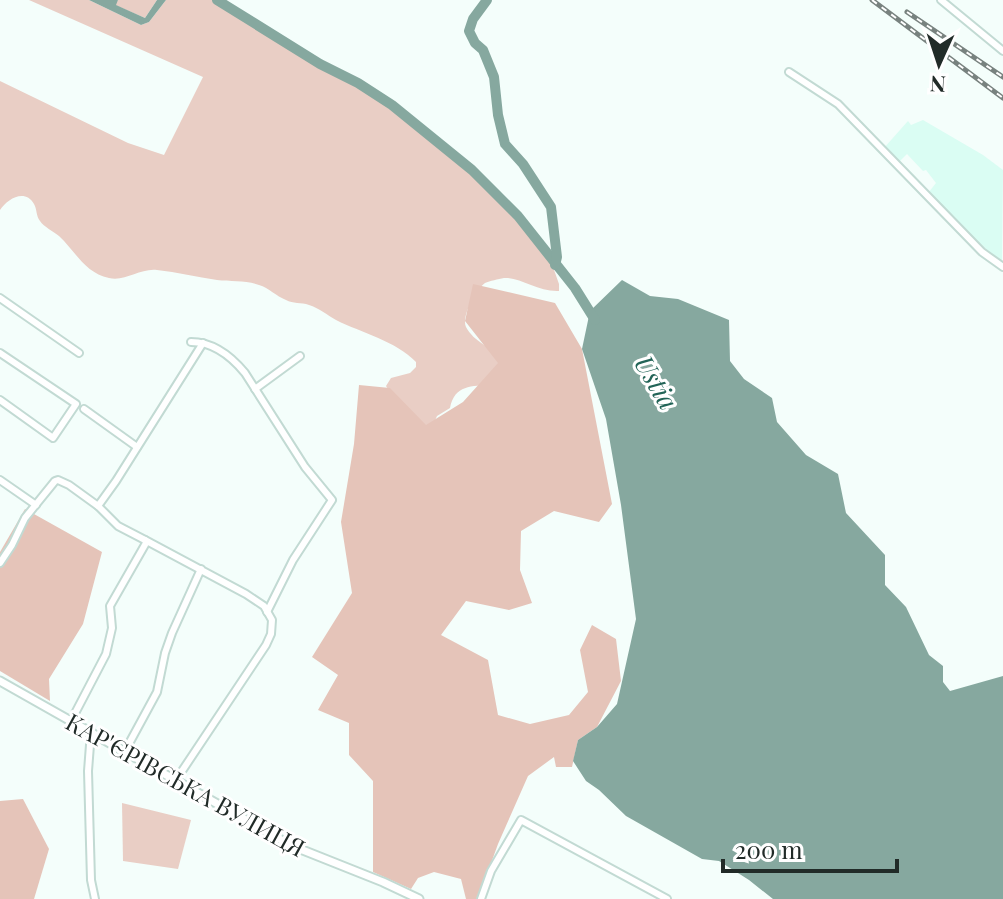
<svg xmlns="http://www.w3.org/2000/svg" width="1003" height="899" font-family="'Playfair Display',serif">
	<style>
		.built { fill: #dafdf3 }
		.green { fill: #e9cec5 }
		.forest { fill: #e5c4b9 }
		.water { fill: #86a89f }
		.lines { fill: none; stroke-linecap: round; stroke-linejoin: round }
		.river { stroke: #86a89f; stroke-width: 10 }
		.minor-casing { stroke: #c2dad3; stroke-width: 10 }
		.tertiary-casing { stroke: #c2dad3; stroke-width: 11 }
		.minor { stroke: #fff; stroke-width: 6 }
		.tertiary { stroke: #fff; stroke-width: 7 }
		.rail-casing { stroke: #78827f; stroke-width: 5 }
		.rail { stroke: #fff; stroke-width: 2; stroke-dasharray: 6; stroke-linecap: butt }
		.labels { text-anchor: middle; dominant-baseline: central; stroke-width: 6; stroke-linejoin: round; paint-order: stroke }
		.street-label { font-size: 24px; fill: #212b28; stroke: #fff }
		.water-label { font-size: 26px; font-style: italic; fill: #226457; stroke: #fff }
	</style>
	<rect width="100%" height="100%" fill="#f4fefb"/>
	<!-- built -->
	<polygon class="built" points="923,120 983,155 1003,170 1002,264 951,216 929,192 936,183 926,170 923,171 907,154 899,162 884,148 908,121 911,125"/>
	<!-- green -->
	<g class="green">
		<path d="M 29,0 L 89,0 L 141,25 L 149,22 L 166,0 L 214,0 L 319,66 L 357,85 L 391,108 L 471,175 L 515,219 L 553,267 L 559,284 L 559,291 C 538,292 520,277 504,278 C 498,279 490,281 485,283 C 476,289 461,317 466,327 C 473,341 493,350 506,358 L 492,384 C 471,387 455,384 450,408 L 437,416 L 433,425 L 428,428 L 390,392 L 386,386 L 391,378 L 410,373 L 416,367 L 416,362 C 396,341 362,333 336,320 C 327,315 319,308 309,305 C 301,302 293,304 286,300 C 276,296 269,288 259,285 C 246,280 231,282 217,280 C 197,277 177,272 157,270 C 140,268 125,282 109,278 C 85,273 76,252 59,236 C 53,231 44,227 40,221 C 36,216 37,209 34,204 C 25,188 7,199 0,210 L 0,81 L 128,143 L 164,155 L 203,77 Z"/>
		<polygon points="118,0 157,0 145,18 115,5"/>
		<polygon points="122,803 191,820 178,869 123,861"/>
	</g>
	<!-- forest -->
	<g class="forest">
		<polygon points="473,284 555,303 582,349 612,504 599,522 554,511 521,531 520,570 532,603 509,610 466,601 441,635 488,660 498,715 530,724 569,715 588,692 580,650 592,625 616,639 621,681 597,727 578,740 572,767 556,767 554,757 528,776 498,844 478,899 466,899 461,879 434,872 418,878 411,889 373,872 373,781 349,755 349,723 318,710 338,675 312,657 352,593 341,522 354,444 359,385 390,388 426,425 463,402 498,363 465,321"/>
		<polygon points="25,509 102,552 83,624 49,679 50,701 0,671 0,552"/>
		<polygon points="23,799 49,849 34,899 0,899 0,801"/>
	</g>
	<!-- water -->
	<g class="water">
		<polygon points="89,0 118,0 116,5 145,18 157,0 166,0 149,22 141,25"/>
		<polygon points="622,280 650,296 678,299 729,320 730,361 744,379 772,398 777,422 806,455 838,474 846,513 885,555 885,585 906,607 929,655 943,666 943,682 950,691 1003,676 1003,899 773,899 749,880 719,861 702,859 626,816 599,790 586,781 573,761 578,740 597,727 617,704 636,619 621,505 606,419 582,349 590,311"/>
	</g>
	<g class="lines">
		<!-- river -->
		<g class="river">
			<polyline points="217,0 320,64 358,83 392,105 472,170 518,216 575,288 595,320"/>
			<polyline points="487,0 473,19 469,31 475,43 483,50 494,77 498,115 505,144 523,164 551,207 557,257 555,265"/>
		</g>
		<!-- minor casing -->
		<g class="minor-casing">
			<g id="minor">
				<polyline points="941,0 1003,51"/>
				<polyline points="789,72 838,104 982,252 1003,267"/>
				<polyline points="0,298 79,353"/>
				<path d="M 191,342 C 214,342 231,356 245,373 L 305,467 L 332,500 L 293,560 L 267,612"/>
				<polyline points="0,353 76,404 53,438 0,400"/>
				<polyline points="255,389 300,356"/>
				<polyline points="84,409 137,447"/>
				<polyline points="0,480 36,505"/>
				<polyline points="145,540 246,594 264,606 272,620 271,634 266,645 176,780"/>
				<polyline points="0,563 12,545 25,518 55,481 58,480 69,485 98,506 116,481 203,343"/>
				<polyline points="71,721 106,654 112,628 110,606 146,543 145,540 118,526 98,506"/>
				<polyline points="91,732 88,771 91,880 95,899"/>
				<polyline points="125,751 157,692 165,653 172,633 201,569"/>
				<polyline points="481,899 491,871 521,820 667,899"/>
			</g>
		</g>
		<!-- tertiary casing -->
		<g class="tertiary-casing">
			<polyline id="tertiary" points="0,681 290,845 383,882 419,899"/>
		</g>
		<!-- minor -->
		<use href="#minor" class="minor"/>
		<!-- tertiary -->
		<use href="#tertiary" class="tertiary"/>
		<!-- rail casing -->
		<g class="rail-casing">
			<g id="rail">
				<polyline points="872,0 1003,98"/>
				<polyline points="907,12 1003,77"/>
			</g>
		</g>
		<!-- rail -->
		<use href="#rail" class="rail"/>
	</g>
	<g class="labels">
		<!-- street labels -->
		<g class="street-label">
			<text transform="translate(186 784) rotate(29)">КАР'ЄРІВСЬКА ВУЛИЦЯ</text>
		</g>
		<!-- water labels -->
		<g class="water-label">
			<text transform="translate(657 382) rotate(59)">Ustia</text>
		</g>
	</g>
	<!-- north arrow -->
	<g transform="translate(939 64) rotate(183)" stroke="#ffffff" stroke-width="6" paint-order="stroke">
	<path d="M0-6L14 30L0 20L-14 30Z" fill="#212b28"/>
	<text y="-12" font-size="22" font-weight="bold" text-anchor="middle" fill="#212b28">N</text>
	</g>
	<!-- scale -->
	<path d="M723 859v12h174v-12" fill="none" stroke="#212b28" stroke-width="4"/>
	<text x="735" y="859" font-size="24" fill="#212b28" stroke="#ffffff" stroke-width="6" paint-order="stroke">200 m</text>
</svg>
